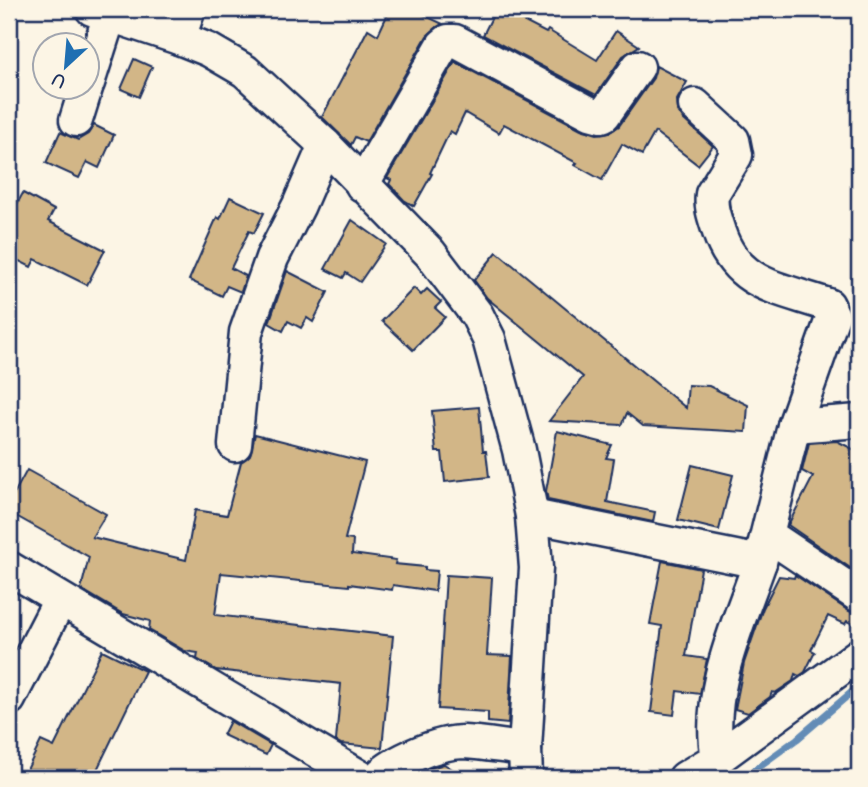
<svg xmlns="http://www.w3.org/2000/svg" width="868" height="787" font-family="'Comic Neue',sans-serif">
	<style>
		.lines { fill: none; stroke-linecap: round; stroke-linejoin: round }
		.stream { stroke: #638cb6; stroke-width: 7 }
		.building { fill: #d2b687; stroke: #1b2f5e; stroke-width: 2 }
		.minor-casing { stroke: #1b2f5e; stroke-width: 37 }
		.minor { stroke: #fcf5e5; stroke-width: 32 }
	</style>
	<rect width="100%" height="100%" fill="#fcf5e5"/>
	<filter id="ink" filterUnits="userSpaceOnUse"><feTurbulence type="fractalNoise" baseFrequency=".0143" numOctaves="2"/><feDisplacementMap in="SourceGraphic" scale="14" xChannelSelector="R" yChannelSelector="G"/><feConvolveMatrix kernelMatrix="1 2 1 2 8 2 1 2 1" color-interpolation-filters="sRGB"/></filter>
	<g filter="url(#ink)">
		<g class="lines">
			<!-- stream -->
			<polyline class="stream" points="743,778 797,739 859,686"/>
		</g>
		<!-- building -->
		<g class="building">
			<polygon points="390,9 411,9 443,24 437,27 427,36 366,142 355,137 351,145 322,117 368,29 378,35"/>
			<polygon points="496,9 516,9 513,16 546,33 548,30 597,60 616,31 639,46 623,56 596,95 483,35"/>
			<polygon points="134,59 152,67 139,97 121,89"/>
			<polygon points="455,62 581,129 597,134 610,132 619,126 653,78 656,66 687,82 677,100 678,111 683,119 713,146 698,165 655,132 642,155 622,144 602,180 575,165 577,163 504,124 499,133 465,113 455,134 450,131 430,173 432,174 414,206 404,200 389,184 391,180 387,178"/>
			<polygon points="94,125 114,135 99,168 87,162 79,178 46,163 60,132 78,140 88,134"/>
			<polygon points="23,193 54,210 48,221 105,250 87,285 35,259 31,267 9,256 9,213 12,213"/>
			<polygon points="230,197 264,213 254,233 249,231 231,268 246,276 241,292 227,286 222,296 189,280 217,217 220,219"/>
			<polygon points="352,220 386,244 360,282 346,273 343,278 325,269"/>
			<polygon points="497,252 686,408 688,385 709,386 748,405 746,432 643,426 627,413 622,425 549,421 583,377 487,298 474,280"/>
			<polygon points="287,271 328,292 313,322 307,318 301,328 288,321 283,331 269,323"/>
			<polygon points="414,288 421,295 427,289 441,302 435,308 445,317 413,350 382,321"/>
			<polygon points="479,407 483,451 486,451 489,477 445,482 442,452 436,452 432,411"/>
			<polygon points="557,431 612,445 606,458 614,459 607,502 655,512 653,522 548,500 546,491"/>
			<polygon points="255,434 365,462 345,539 353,540 352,554 396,560 395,564 425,567 425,570 437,571 435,591 393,585 392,590 349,584 349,586 221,573 215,615 393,636 382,748 341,744 336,741 341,684 216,670 197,659 198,653 185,651 149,630 150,621 123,614 81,589 89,557 9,512 9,503 27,470 106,514 92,537 186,560 195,510 227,515 241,462 250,455"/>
			<polygon points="837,441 859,452 859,574 788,525 813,477 802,471 809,443"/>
			<polygon points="692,465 733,475 719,530 678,520"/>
			<polygon points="662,561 701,569 686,656 707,659 700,694 677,691 674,715 651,712 662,626 650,624"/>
			<polygon points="446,575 492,578 487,655 512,656 508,724 488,722 488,712 438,709"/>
			<polygon points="795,575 849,611 859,614 859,627 847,621 845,624 828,616 811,650 815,652 805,672 799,676 795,674 793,681 775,693 772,692 770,697 748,713 735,709 744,663 763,608 779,576 794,578"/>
			<polygon points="102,650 145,671 93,778 23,778 41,741 54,747"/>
			<polygon points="230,721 271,745 266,755 223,735"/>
			<polygon points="444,764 467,778 411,778 425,770"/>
		</g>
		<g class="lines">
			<!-- minor casing -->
			<g class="minor-casing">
				<g id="minor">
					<polyline points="92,9 179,38 209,50 245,71 325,145 430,253 477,315 489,339 519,450 532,516 536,568 525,749 526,778"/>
					<polyline points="179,38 189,9"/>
					<polyline points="88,83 110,14"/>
					<polyline points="76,120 86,88"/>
					<polyline points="362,185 443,45 448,41 455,41 590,113 601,116 604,115 638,67"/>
					<polyline points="794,426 859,421"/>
					<polyline points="235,445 246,332 272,258 299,205 325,145"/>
					<path d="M 532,516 L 760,562 L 794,426 L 833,316 L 828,305 C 780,288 737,286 719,232 C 715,219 710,208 712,194 L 736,155 L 733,140 L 695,105"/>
					<polyline points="768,535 859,596"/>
					<polyline points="9,568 362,778"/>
					<polyline points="9,699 60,600"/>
					<path d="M 718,758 C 705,692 739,623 760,562"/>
					<path d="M 377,778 C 395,760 439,742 464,742 C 484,743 505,747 525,749"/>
					<polyline points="685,778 718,758 859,655"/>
				</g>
			</g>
			<!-- minor -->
			<use href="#minor" class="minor"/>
		</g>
	</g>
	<!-- margin -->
	<rect width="868" height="787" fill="none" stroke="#fcf5e5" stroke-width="35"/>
	<rect x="18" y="18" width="833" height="752" fill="none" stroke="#1b2f5e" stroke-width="2.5" filter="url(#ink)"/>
	<!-- north arrow -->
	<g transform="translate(66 66) rotate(206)"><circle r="33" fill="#fcf5e5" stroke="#a2a6af" stroke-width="2"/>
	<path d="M0-5L12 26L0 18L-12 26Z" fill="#1f6fb2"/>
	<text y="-10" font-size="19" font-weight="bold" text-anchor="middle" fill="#1b2f5e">U</text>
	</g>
</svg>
